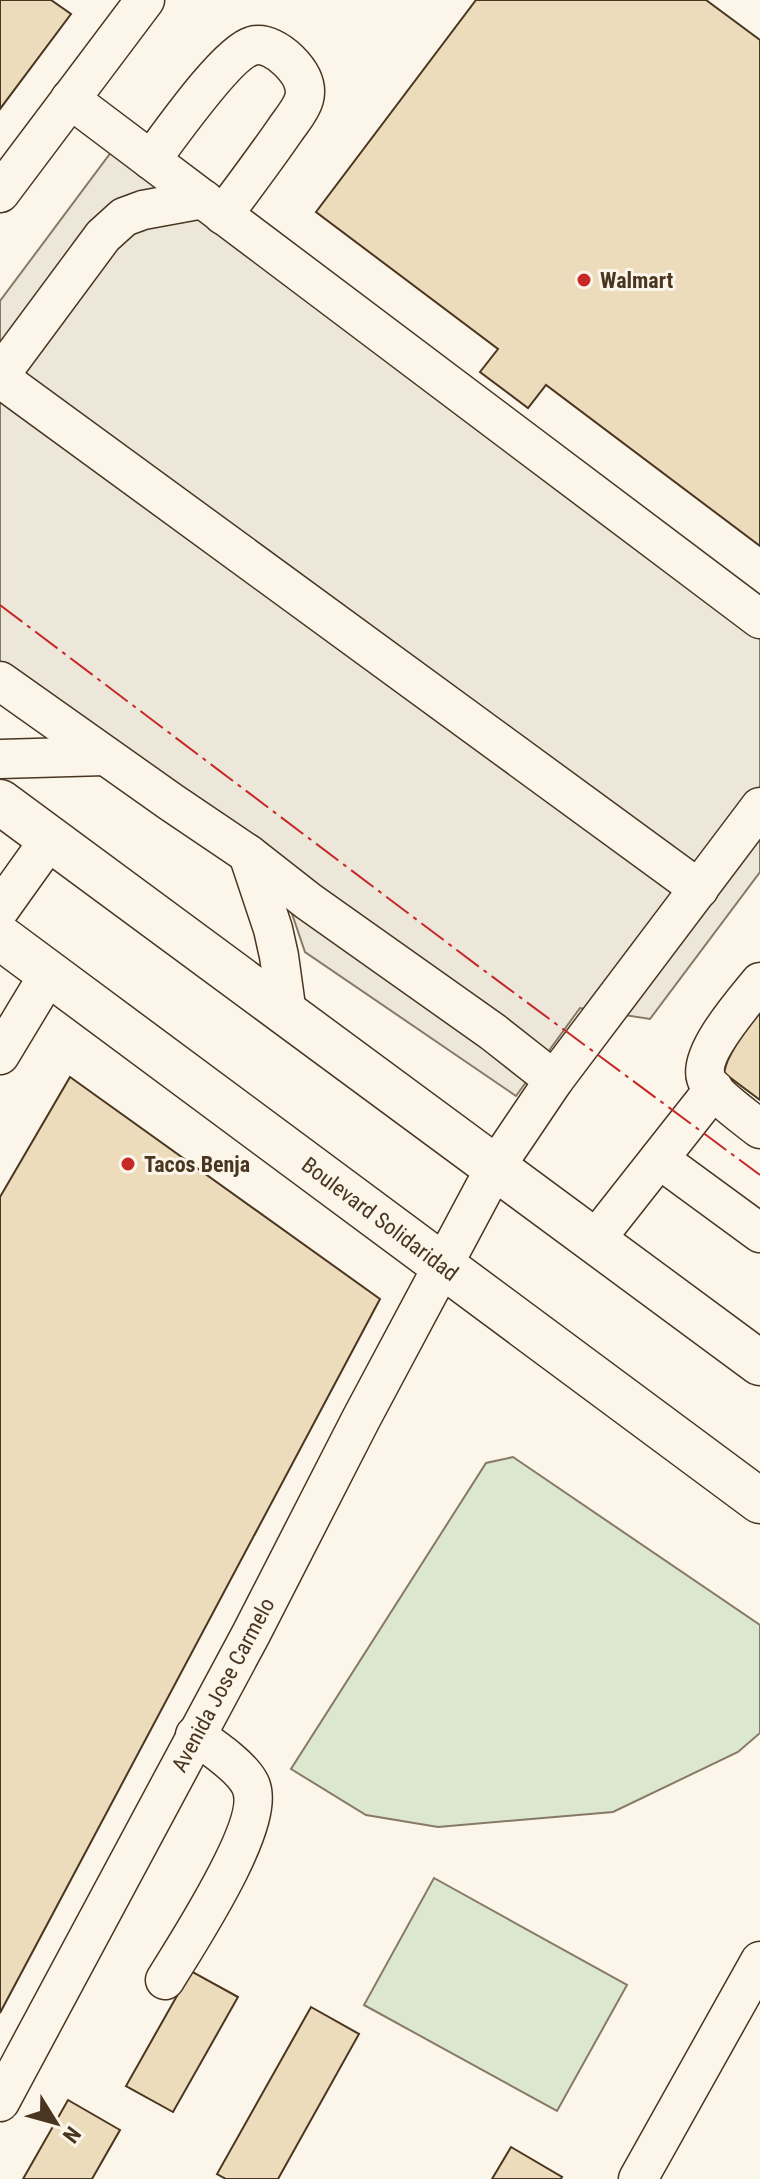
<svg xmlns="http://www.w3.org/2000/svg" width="760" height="2179" font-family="'Roboto Condensed',sans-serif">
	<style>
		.green { fill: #dce7d0; stroke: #887966; stroke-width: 2 }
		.parking { fill: #ede7d9; stroke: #887966; stroke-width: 2 }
		.building { fill: #ecdcbc; stroke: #4a3520; stroke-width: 2 }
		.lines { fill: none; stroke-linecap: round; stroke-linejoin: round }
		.minor-casing { stroke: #4a3520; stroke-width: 41 }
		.major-casing { stroke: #4a3520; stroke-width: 47 }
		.minor { stroke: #fbf6e9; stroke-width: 38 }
		.major { stroke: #fbf6e9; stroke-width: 44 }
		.power { stroke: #c62828; stroke-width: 2; stroke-dasharray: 28 6 4 6; stroke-linecap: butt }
		.poi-dot { fill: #c62828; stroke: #fbf6e9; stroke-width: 3 }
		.labels { text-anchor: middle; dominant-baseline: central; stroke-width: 6; stroke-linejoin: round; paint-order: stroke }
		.poi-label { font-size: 22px; font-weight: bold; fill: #4a3520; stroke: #fbf6e9; text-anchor: start }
		.street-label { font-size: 22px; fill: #4a3520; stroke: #fbf6e9 }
	</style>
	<rect width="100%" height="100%" fill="#fbf6e9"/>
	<!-- green -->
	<g class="green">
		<polygon points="513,1457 760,1625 760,1733 738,1752 613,1812 438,1827 366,1815 291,1769 486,1463"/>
		<polygon points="434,1878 627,1985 557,2111 364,2005"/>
	</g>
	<!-- parking -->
	<polygon class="parking" points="112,151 760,630 760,872 650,1019 580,1008 516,1096 305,952 287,899 0,680 0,301"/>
	<!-- building -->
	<g class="building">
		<polygon points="0,0 51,0 71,14 0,109"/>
		<polygon points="476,0 706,0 760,40 760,546 546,385 528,408 480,372 498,349 316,212"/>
		<polygon points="760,1009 760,1100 716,1067"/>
		<polygon points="70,1077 380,1299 0,2013 0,1197"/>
		<polygon points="191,1971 238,1997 173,2112 126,2086"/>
		<polygon points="311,2007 359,2034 278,2179 226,2179 217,2174"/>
		<polygon points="68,2100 120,2130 92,2179 23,2179"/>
		<polygon points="511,2147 562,2177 561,2179 492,2179"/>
	</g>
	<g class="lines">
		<!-- minor casing -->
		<g class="minor-casing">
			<g id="minor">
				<polyline points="70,99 760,619"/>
				<path d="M 151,160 C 169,136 227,53 252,46 C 265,42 280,52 289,61 C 299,71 308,84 304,99 C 301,110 291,121 285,130 C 265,159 244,187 223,215"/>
				<polyline points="0,193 145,0"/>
				<polyline points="0,375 103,236 124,217 143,210 203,199"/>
				<polyline points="0,378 699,889"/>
				<polyline points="0,681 171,802 248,854 308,901 493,1032 554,1080"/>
				<polyline points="0,759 105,756"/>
				<polyline points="248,854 273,929 279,956 287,1014"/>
				<polyline points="0,909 50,839"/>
				<path d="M 760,982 C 745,1001 698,1053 706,1078 C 710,1092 747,1119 760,1129"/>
				<polyline points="0,1055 50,972"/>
				<polyline points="659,1159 760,1233"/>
				<polyline points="595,1240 714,1089"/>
				<path d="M 165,1980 C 186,1945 269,1821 250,1784 C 241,1766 212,1747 195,1735"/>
				<polyline points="0,2102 251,1634 361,1419 496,1166 554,1080 760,807"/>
				<polyline points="638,2179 760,1961"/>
			</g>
		</g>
		<!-- major casing -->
		<g class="major-casing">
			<g id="major">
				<polyline points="0,802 760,1363"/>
				<polyline points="0,937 760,1501"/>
			</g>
		</g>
		<!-- minor -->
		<use href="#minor" class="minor"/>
		<!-- major -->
		<use href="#major" class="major"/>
		<!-- power -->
		<polyline class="power" points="0,605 482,969 760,1175"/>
	</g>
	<!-- markers -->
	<g class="poi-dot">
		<circle cx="584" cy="280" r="8"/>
		<circle cx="128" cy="1164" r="8"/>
	</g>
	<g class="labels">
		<!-- poi labels -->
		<g class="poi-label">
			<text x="600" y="280">Walmart</text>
			<text x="144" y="1164">Tacos Benja</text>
		</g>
		<!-- street labels -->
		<g class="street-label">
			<text transform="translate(380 1219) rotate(37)">Boulevard Solidaridad</text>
			<text transform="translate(223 1685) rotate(-62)">Avenida Jose Carmelo</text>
		</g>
	</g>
	<!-- north arrow -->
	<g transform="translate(56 2123) rotate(127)" stroke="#fbf6e9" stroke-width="6" paint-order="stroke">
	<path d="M0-6L14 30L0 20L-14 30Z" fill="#4a3520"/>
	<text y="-12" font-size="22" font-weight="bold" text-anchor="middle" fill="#4a3520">N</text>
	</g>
</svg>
